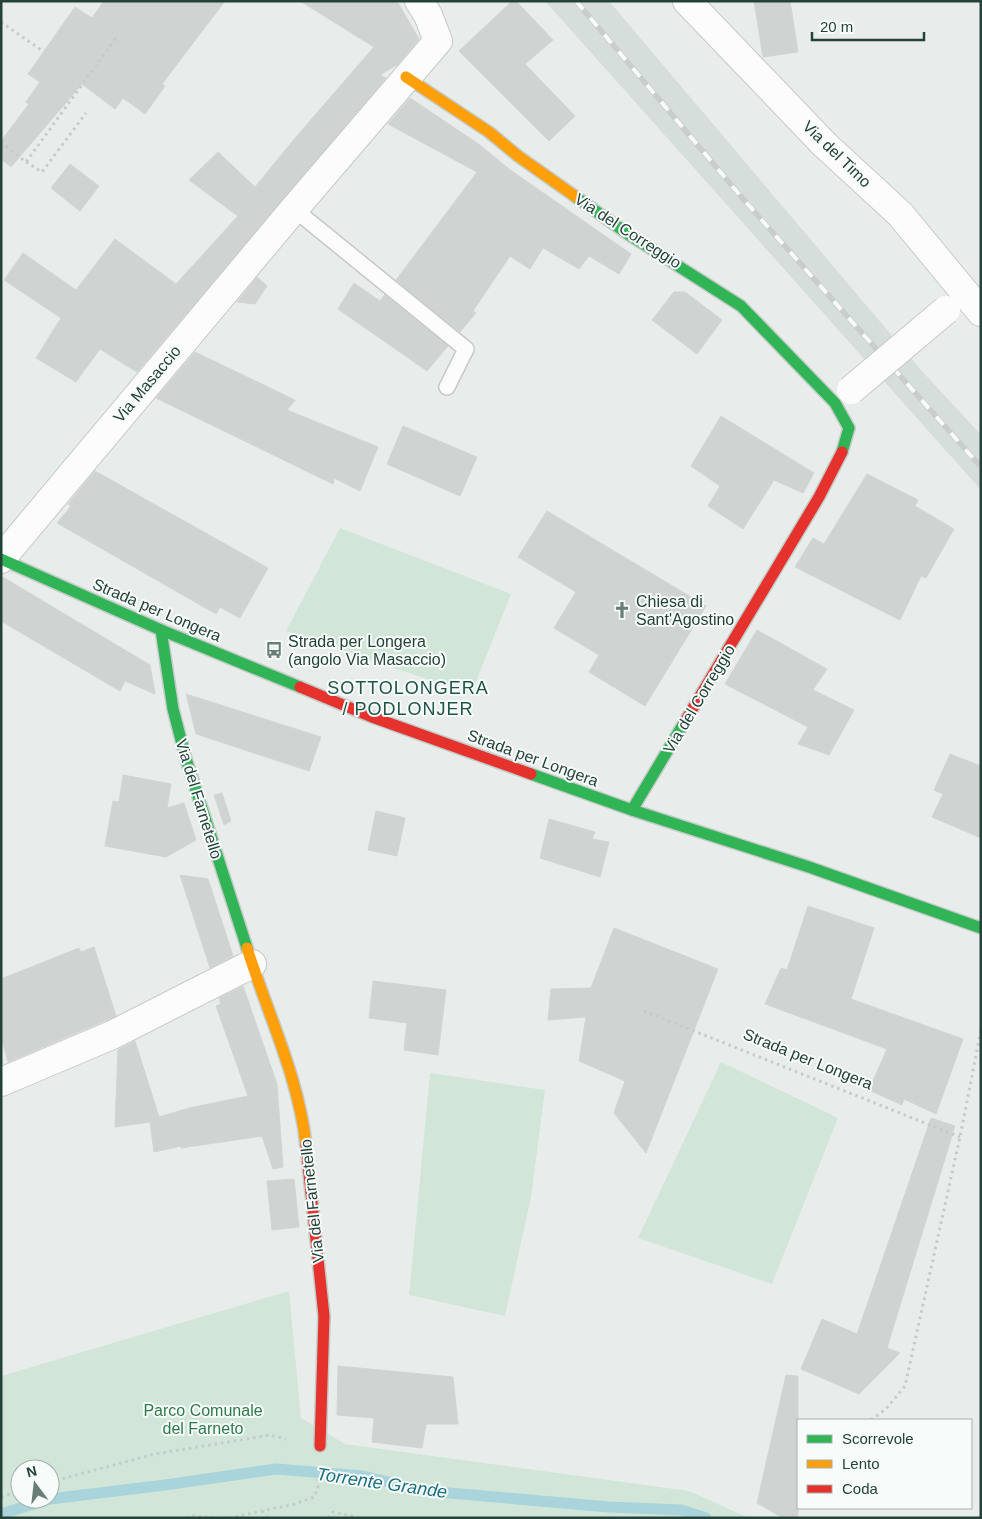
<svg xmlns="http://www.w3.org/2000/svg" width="982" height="1519" font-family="Arial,sans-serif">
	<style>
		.built { fill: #d6dedb }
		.green { fill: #d1e6d8; fill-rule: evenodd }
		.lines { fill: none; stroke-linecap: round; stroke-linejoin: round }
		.stream { stroke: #a9d4db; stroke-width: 11 }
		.building { fill: #cfd4d2; stroke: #d1d6d4 }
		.lane-casing { stroke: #c5cac8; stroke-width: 18 }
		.street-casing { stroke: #c5cac8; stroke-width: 30 }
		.fast-casing { stroke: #c3cbc8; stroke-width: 14 }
		.slow-casing { stroke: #c3cbc8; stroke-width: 14 }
		.jam-casing { stroke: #c3cbc8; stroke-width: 14 }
		.path { stroke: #c3ccca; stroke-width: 3; stroke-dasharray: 2.5 4; stroke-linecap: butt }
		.lane { stroke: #fcfcfc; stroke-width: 15 }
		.street { stroke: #fcfcfc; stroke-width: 28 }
		.fast { stroke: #30b455; stroke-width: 11 }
		.slow { stroke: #ff9f0a; stroke-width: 11 }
		.jam { stroke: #e5322d; stroke-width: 11 }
		.rail-casing { stroke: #c9cdcc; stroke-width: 5.5 }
		.rail { stroke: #f7fbf9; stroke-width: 4; stroke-dasharray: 11; stroke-linecap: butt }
		.street-bridge-casing { stroke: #c5cac8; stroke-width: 30; stroke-linecap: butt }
		.street-bridge { stroke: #fcfcfc; stroke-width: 28 }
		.labels { text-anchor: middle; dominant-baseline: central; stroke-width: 4; stroke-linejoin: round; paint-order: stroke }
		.street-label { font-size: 16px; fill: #24423a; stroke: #f7fbf9 }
		.poi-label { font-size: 16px; fill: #24423a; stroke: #f7fbf9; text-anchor: start }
		.park-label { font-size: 16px; fill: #2d7a4b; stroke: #f7fbf9 }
		.neighbourhood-label { font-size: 18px; letter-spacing: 1px; fill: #1f5548; stroke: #f7fbf9 }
		.water-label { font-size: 18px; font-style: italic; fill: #1c6f80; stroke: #f7fbf9 }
	</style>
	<rect width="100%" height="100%" fill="#e8edeb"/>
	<!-- built -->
	<polygon class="built" points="545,1 609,1 921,370 981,435 981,490"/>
	<!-- green -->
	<g class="green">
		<polygon points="340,528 511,594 471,694 286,631"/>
		<polygon points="721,1062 838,1118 772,1284 638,1238"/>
		<polygon points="430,1073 545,1090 531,1197 505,1316 409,1295"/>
		<path d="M 289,1291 L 301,1418 L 345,1444 L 689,1491 L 749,1518 L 1,1518 L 1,1376 ZM 20,1469 L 50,1469 L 50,1499 L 20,1499 Z"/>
	</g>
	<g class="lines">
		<!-- stream -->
		<polyline class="stream" points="1,1514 50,1499 165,1485 276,1469 363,1476 427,1491 609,1507 681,1510 706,1518"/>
	</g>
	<!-- building -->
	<g class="building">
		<polygon points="104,1 225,1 162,84 165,86 145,114 123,98 115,109 82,84 11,167 1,159 1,141 29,104 26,102 40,82 28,74 75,7 92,18"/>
		<polygon points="300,1 397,1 419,39 398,64 380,75 386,78 137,372 100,349 76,382 36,358 61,318 4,280 23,253 76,290 115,239 176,284 238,216 189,180 218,152 255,187 296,137 374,47"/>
		<polygon points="512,1 516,1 553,40 525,64 575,116 549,141 459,51"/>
		<polygon points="754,1 790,1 798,52 763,57"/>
		<polygon points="410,98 480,145 509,169 631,254 619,274 589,256 579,269 543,248 530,269 510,256 473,311 476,313 460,332 396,280 477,172 388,124"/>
		<polygon points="70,164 99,186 80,211 51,188"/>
		<polygon points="257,277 267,286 255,304 237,302"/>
		<polygon points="354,283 380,301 385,295 448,346 427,371 338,309"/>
		<polygon points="674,292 685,292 722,320 697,354 652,320"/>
		<polygon points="195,352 295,400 287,410 378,447 360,491 334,478 333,484 156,398"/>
		<polygon points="721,416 814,473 803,493 774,480 743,529 708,506 720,486 691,466"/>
		<polygon points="403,426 477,457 460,496 387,464"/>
		<polygon points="95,471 268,568 240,618 220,607 216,614 57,523 71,506 68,504"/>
		<polygon points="867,474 918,500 915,506 954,529 926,578 921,576 900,620 795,567 813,538 824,544"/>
		<polygon points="547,511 706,606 645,706 589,672 599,655 554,628 576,592 518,557"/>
		<polygon points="1,576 150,665 155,694 125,681 120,691 1,621"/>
		<polygon points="757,630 827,669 813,690 854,710 829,755 798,744 808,727 725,684"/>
		<polygon points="186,694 321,737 309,771 196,734"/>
		<polygon points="950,754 981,766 981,838 932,817 943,794 934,790"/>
		<polygon points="123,775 171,784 167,808 184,803 196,840 166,857 105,846 113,801 119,802"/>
		<polygon points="222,793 231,821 224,825 214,795"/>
		<polygon points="376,811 405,818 397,856 368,850"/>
		<polygon points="549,819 595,832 592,839 609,842 600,877 540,858"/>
		<polygon points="180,875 208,879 233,956 210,968"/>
		<polygon points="808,906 874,928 851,999 963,1039 936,1114 904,1099 902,1105 869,1090 887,1049 765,1004 781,968 787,970"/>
		<polygon points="614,928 718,969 646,1153 614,1113 625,1081 579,1061 586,1017 548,1020 551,989 591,988"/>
		<polygon points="94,947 116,1016 8,1062 1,1036 1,979 79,948 81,952"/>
		<polygon points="373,981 446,990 438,1055 404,1050 407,1023 369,1018"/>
		<polygon points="243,986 277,1084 283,1167 273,1169 262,1136 181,1148 181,1146 154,1152 150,1122 115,1127 118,1050 135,1041 159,1117 189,1108 248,1096 216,1006 221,1004 219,998"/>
		<polygon points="931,1118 955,1126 887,1348 900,1353 859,1394 801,1369 822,1319 857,1334"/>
		<polygon points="294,1179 299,1227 272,1230 267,1181"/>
		<polygon points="338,1366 453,1377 458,1424 426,1424 422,1448 372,1442 374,1418 337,1415"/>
		<polygon points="786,1375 798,1376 798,1518 783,1518 757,1503"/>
	</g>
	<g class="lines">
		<!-- lane casing -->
		<g class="lane-casing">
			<polyline id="lane" points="294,209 466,349 447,387"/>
		</g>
		<!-- street casing -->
		<g class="street-casing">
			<g id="street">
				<polyline points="687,1 824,144 900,214 981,312"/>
				<polyline points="1,559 294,209 438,41 428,15 419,1"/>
				<polyline points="1,1082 112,1035 252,964"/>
			</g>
		</g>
		<!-- fast casing -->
		<g class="fast-casing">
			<g id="fast">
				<polyline points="576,197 628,234 741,306 835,403 849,428 842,452"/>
				<polyline points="1,559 161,630 300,687"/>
				<polyline points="161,630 173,709 186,759 247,948"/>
				<polyline points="531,774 632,810 809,867 981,928"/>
				<polyline points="632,810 684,723"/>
			</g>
		</g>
		<!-- slow casing -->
		<g class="slow-casing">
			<g id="slow">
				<polyline points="406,77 489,132 518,156 576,197"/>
				<path d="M 247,948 C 267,1012 299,1078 306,1145"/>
			</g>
		</g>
		<!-- jam casing -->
		<g class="jam-casing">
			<g id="jam">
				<polyline points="300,687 372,717 531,774"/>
				<polyline points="684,723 819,497 842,452"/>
				<polyline points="306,1145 324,1316 320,1446"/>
			</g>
		</g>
		<!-- path -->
		<g class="path">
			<polyline points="1,22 44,52"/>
			<polyline points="1,142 26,162 116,38"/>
			<polyline points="26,162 42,172 86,113"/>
			<polyline points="644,1011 960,1137"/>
			<polyline points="871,1420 886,1409 905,1386 960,1137 981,1030"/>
			<polyline points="50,1482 155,1454 270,1435 286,1439"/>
			<polyline points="1,1497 20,1491"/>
			<polyline points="262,1511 268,1518"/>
			<polyline points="186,1518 192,1516 219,1518"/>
			<polyline points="229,1518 295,1504 314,1497 318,1488 318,1478"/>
			<polyline points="328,1518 333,1512 360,1518"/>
		</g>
		<!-- lane -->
		<use href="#lane" class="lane"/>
		<!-- street -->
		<use href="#street" class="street"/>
		<!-- fast -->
		<use href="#fast" class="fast"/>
		<!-- slow -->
		<use href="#slow" class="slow"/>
		<!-- jam -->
		<use href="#jam" class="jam"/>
		<!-- rail casing -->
		<g class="rail-casing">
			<polyline id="rail" points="576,1 744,200 981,467"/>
		</g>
		<!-- rail -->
		<use href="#rail" class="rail"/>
		<!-- street-bridge casing -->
		<g class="street-bridge-casing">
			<polyline id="street-bridge" points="851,390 946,310"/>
		</g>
		<!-- street-bridge -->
		<use href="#street-bridge" class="street-bridge"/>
	</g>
	<!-- icons -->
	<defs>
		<g id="church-bare" transform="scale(1.35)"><path d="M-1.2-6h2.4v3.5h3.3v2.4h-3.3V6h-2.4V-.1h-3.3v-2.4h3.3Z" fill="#697e78" stroke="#f7fbf9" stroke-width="2.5" paint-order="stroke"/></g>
		<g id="bus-bare" transform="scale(1.35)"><path d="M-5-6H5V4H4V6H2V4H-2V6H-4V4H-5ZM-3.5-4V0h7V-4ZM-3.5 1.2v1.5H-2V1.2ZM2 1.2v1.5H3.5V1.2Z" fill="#697e78" stroke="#f7fbf9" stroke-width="2.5" paint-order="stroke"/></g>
	</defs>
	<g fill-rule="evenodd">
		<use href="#church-bare" x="622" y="610"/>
		<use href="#bus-bare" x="274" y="650"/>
	</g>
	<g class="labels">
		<!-- street labels -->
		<g class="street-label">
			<text transform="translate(837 154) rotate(44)">Via del Timo</text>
			<text transform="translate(628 231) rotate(33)">Via del Correggio</text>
			<text transform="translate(147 384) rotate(-50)">Via Masaccio</text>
			<text transform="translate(157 610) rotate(23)">Strada per Longera</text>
			<text transform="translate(699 699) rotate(-59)">Via del Correggio</text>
			<text transform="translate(533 758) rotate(20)">Strada per Longera</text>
			<text transform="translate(199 799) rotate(73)">Via del Farnetello</text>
			<text transform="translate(808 1059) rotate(22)">Strada per Longera</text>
			<text transform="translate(312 1201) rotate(-96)">Via del Farnetello</text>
		</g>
		<!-- poi labels -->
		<g class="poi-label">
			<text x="636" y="601">Chiesa di<tspan x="636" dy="18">Sant'Agostino</tspan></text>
			<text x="288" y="641">Strada per Longera<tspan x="288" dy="18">(angolo Via Masaccio)</tspan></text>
		</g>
		<!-- park labels -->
		<g class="park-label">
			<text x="203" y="1410">Parco Comunale<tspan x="203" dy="18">del Farneto</tspan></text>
		</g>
		<!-- neighbourhood labels -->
		<g class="neighbourhood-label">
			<text x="408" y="688">SOTTOLONGERA<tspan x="408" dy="21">/ PODLONJER</tspan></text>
		</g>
		<!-- water labels -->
		<g class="water-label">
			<text transform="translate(382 1483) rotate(8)">Torrente Grande</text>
		</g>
	</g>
	<!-- border -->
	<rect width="982" height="1519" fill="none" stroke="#24423a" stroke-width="5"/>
	<!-- legend -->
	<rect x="797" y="1419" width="175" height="90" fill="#f7fbf9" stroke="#a3b1ad"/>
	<rect x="807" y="1435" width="25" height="8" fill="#30b455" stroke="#a3b1ad"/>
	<text x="842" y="1444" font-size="15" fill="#24423a">Scorrevole</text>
	<rect x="807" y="1460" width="25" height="8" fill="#ff9f0a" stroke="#a3b1ad"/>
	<text x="842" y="1469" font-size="15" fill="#24423a">Lento</text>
	<rect x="807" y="1485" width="25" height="8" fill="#e5322d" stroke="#a3b1ad"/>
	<text x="842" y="1494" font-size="15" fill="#24423a">Coda</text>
	<!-- north arrow -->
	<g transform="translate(35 1484) rotate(345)"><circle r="24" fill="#f7fbf9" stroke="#a3b1ad"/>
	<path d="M0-4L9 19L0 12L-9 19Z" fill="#697e78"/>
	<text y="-8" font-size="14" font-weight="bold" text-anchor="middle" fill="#24423a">N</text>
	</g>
	<!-- scale -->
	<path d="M812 32v8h112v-8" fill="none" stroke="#24423a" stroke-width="2.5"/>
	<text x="820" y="32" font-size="15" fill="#24423a" stroke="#f7fbf9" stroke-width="4" paint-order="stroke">20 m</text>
</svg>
